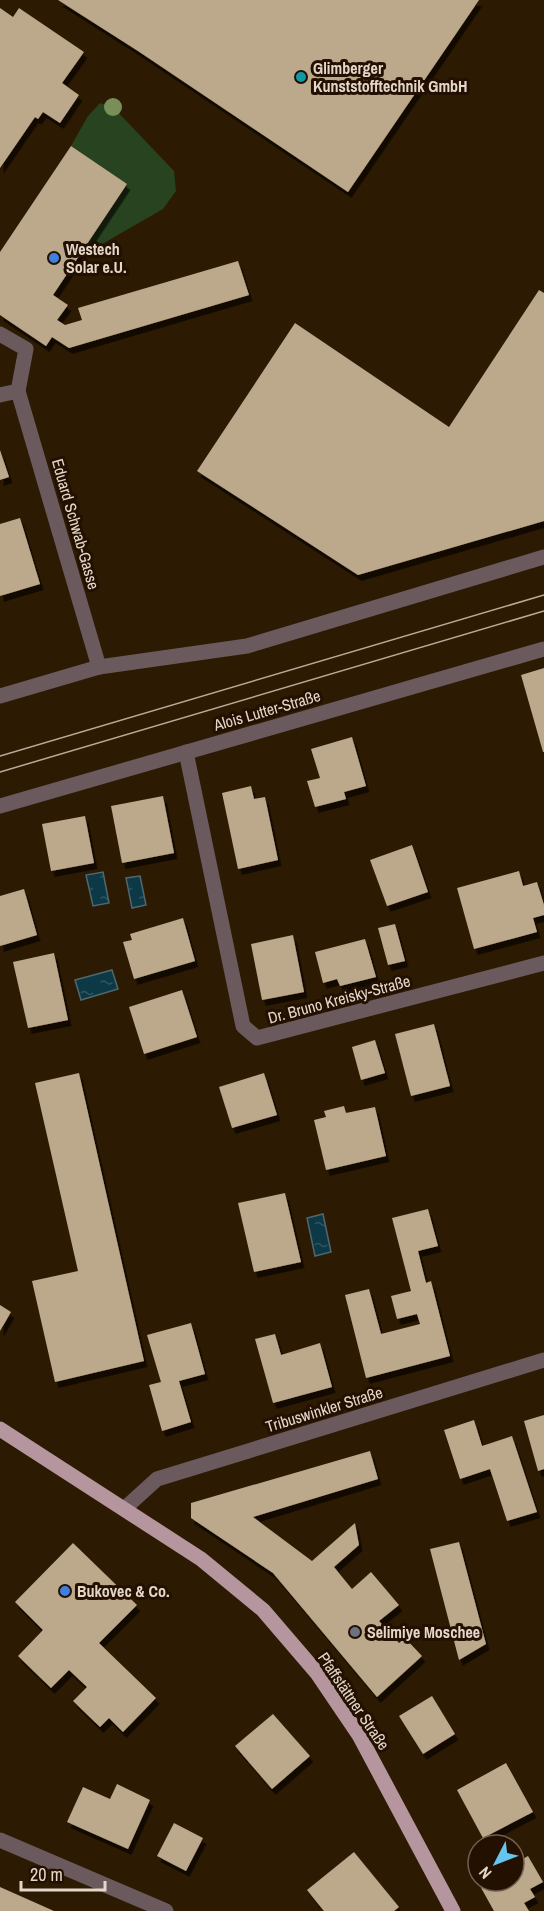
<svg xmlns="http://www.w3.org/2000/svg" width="544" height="1911" font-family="'Archivo Narrow',sans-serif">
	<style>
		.park { fill: #28431f }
		.water { fill: url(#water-ripples); stroke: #4e686e; stroke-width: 1.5 }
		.building { fill: #bca88a; filter: url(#shadow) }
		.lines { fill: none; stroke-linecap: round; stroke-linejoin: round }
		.minor { stroke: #6a5a5e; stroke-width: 15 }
		.major { stroke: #b6969e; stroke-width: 15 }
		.tram { stroke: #b9ab9b; stroke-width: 1.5 }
		.tree { fill: #788f5a }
		.culture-dot { fill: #0f9aa8; stroke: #231000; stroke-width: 2 }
		.shop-dot { fill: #3f7fe0; stroke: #231000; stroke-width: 2 }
		.worship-dot { fill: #6b7280; stroke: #231000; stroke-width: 2 }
		.labels { text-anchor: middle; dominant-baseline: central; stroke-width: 6; stroke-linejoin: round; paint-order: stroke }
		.poi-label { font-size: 16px; font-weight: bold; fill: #e4d7c9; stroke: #231000; text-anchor: start }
		.street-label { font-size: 16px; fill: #e4d7c9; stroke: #231000 }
	</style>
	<defs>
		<pattern id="water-ripples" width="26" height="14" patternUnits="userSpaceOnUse" patternTransform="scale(1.5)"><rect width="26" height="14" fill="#0d3947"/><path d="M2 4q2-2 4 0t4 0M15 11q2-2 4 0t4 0" fill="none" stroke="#305560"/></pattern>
		<filter id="shadow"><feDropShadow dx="3.5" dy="6" stdDeviation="0" flood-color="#0009"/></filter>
	</defs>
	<rect width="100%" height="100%" fill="#2d1a02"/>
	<!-- park -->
	<polygon class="park" points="100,103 113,107 174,171 176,191 163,209 78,258 127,185 71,146 88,116"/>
	<!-- water -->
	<g class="water">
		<polygon points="103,872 109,903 93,906 86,875"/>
		<polygon points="140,876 146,905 132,908 126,878"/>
		<polygon points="112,970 118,989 81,1000 75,980"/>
		<polygon points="323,1214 331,1252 315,1256 307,1218"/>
	</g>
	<!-- building -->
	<g class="building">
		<polygon points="58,0 479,0 348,192 138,51"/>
		<polygon points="0,8 13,17 19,8 84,52 62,83 79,95 60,123 43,112 38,119 35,117 0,168"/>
		<polygon points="71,146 127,184 53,295 68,305 57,320 65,325 82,320 78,308 238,261 249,295 69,348 52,337 46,346 0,315 0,252"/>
		<polygon points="539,290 544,293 544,521 358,575 197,471 295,323 449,427"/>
		<polygon points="0,450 9,477 0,480"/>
		<polygon points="20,518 40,584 0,596 0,524"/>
		<polygon points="544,668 544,752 543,752 521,675"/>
		<polygon points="352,737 366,786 344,792 346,799 315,807 307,781 320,778 311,749"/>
		<polygon points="251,786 254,799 265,797 278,860 238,869 222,793"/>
		<polygon points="163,796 174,853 122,863 111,806"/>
		<polygon points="85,816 94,863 51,871 42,824"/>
		<polygon points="412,845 428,892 387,906 370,860"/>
		<polygon points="519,871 523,886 537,882 544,905 544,915 533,918 537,932 474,949 457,888"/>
		<polygon points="24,889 37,935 0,946 0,896"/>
		<polygon points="183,918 195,961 134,979 123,942 132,940 130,934"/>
		<polygon points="395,924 405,961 388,965 378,928"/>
		<polygon points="293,935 304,992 262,1000 251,944"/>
		<polygon points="365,939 376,977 340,986 337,979 323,983 315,952"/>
		<polygon points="54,953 68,1020 28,1028 13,962"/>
		<polygon points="182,990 197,1037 144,1054 129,1007"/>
		<polygon points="434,1024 450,1086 411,1096 395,1034"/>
		<polygon points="375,1040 385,1073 361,1080 352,1047"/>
		<polygon points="79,1073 144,1361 55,1382 32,1281 78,1271 35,1083"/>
		<polygon points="264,1073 277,1115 232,1128 219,1087"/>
		<polygon points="344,1106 346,1113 375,1107 386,1156 326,1170 314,1120 326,1117 324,1111"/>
		<polygon points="285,1193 301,1262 254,1272 238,1203"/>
		<polygon points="428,1209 438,1246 418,1251 426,1283 431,1281 450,1356 366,1378 345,1295 369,1289 381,1334 420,1324 417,1314 397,1319 391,1296 411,1291 392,1218"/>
		<polygon points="0,1305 11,1312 0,1331"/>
		<polygon points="191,1323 205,1374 179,1381 191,1422 162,1431 149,1385 161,1382 147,1335"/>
		<polygon points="275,1334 281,1355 320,1343 332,1387 273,1403 255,1339"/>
		<polygon points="544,1415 544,1469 538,1471 524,1421"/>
		<polygon points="474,1420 482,1446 512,1436 537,1512 507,1521 490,1469 460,1479 444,1430"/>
		<polygon points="370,1451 378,1479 253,1517 312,1561 355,1523 359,1545 334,1567 352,1589 371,1572 399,1605 379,1621 399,1643 405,1638 422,1656 377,1697 273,1573 191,1518 191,1503"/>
		<polygon points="459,1542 486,1644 459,1660 430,1549"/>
		<polygon points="73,1543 137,1605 99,1643 156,1698 123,1732 109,1718 100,1727 73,1701 87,1687 69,1670 51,1688 18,1656 43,1630 15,1602"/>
		<polygon points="432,1696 455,1734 423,1754 399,1716"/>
		<polygon points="273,1714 310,1756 272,1789 235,1746"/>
		<polygon points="506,1763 533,1812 483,1838 457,1790"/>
		<polygon points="117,1784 150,1800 128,1849 67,1822 83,1787 110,1799"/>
		<polygon points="174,1823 203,1838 186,1871 157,1856"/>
		<polygon points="354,1852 399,1907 394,1911 324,1911 307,1890"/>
		<polygon points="528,1856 543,1882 530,1889 535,1897 524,1903 529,1911 494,1911 474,1875 478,1873 478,1881 514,1881 514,1864"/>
		<polygon points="0,1887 54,1911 0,1911"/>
	</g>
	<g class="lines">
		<!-- minor -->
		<g class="minor">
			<polyline points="0,334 26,349 18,391 99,667"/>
			<polyline points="0,395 18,391"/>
			<polyline points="0,696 99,667 247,646 544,557"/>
			<polyline points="186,752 243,1026 257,1038 544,963"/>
			<polyline points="0,806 544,649"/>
			<polyline points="124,1509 157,1479 544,1360"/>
			<polyline points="0,1840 166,1911"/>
		</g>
		<!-- major -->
		<polyline class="major" points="0,1429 201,1559 263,1610 317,1673 359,1735 453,1911"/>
		<!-- tram -->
		<g class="tram">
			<polyline points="0,756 544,595"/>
			<polyline points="0,772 544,611"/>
		</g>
	</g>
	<!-- trees -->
	<circle class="tree" cx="113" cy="107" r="9"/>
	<!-- markers -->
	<circle class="culture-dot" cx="301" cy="77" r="6"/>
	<g class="shop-dot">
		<circle cx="54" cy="258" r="6"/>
		<circle cx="65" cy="1591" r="6"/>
	</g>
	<circle class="worship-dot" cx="355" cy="1632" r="6"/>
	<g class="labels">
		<!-- poi labels -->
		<g class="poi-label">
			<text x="313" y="68">Glimberger<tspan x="313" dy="18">Kunststofftechnik GmbH</tspan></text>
			<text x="66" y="249">Westech<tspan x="66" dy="18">Solar e.U.</tspan></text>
			<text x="77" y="1591">Bukovec &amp; Co.</text>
			<text x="367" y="1632">Selimiye Moschee</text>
		</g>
		<!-- street labels -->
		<g class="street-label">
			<text transform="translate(76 524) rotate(74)">Eduard Schwab-Gasse</text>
			<text transform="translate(267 710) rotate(-16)">Alois Lutter-Straße</text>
			<text transform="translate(339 999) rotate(-15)">Dr. Bruno Kreisky-Straße</text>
			<text transform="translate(324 1409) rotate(-17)">Tribuswinkler Straße</text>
			<text transform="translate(354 1701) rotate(56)">Pfaffstättner Straße</text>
		</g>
	</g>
	<!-- north arrow -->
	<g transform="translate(496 1863) rotate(228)"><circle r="28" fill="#231000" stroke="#706050" stroke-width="1.5"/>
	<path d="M0-4.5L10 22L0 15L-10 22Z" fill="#65c5ee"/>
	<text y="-9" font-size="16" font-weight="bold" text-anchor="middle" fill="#e4d7c9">N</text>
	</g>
	<!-- scale -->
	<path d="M21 1881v9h84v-9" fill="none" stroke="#e4d7c9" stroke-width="3"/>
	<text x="30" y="1881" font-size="18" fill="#e4d7c9" stroke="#231000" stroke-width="4.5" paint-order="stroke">20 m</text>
</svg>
